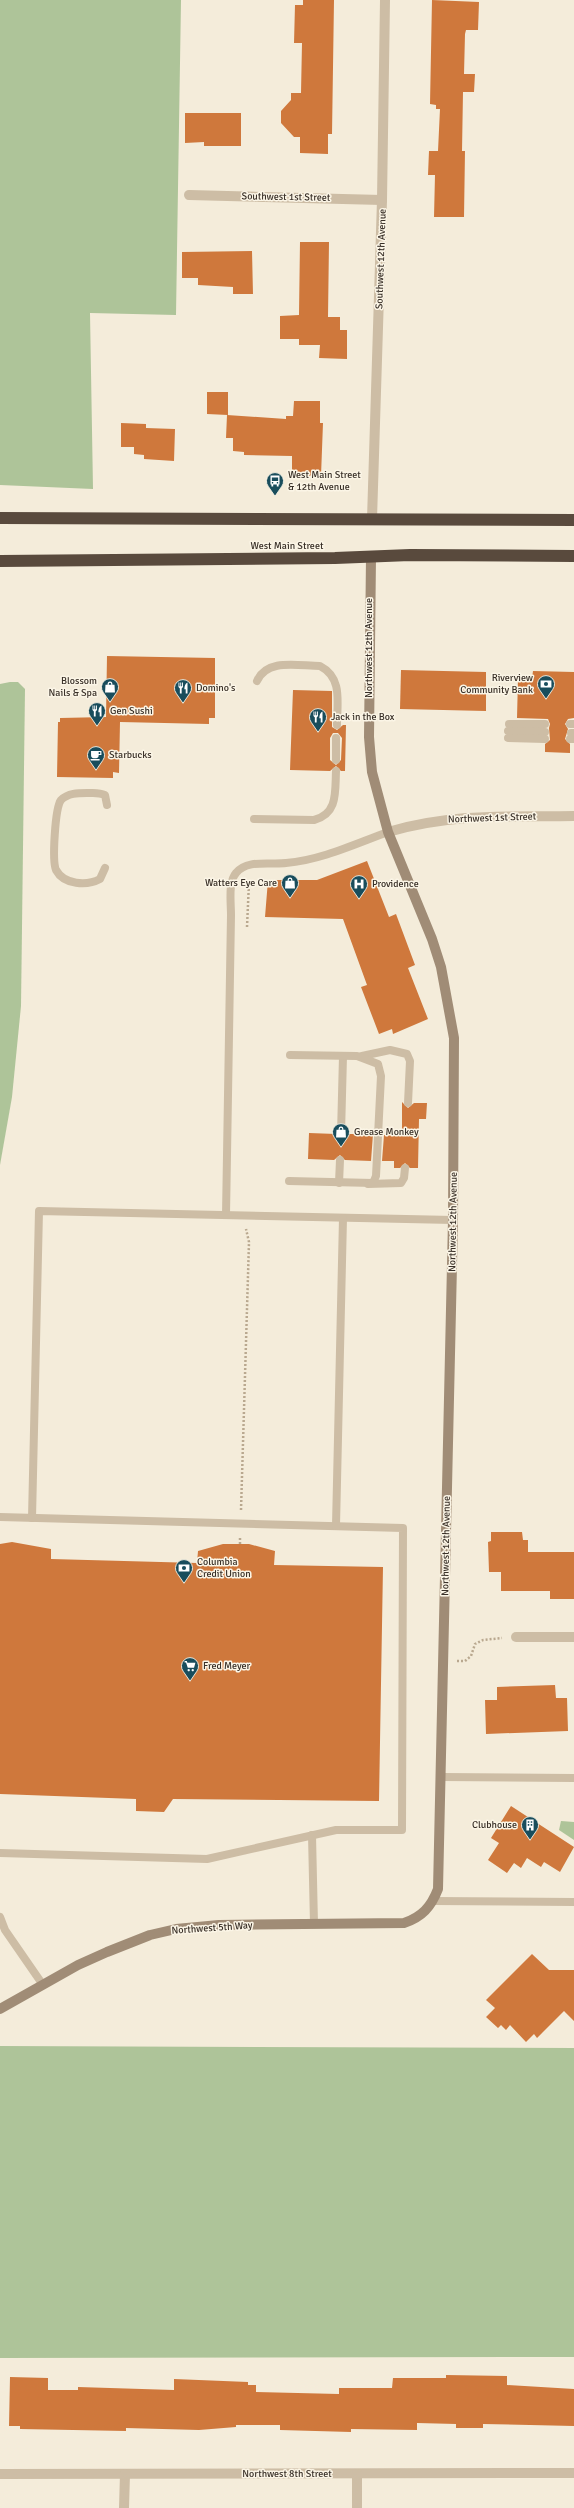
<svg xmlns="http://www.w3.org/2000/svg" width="574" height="2508" font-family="Signika,sans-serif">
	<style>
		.green { fill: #aec499 }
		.building { fill: #cf783c; fill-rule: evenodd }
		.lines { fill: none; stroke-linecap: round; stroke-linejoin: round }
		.path { stroke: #b9a88f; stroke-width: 2.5; stroke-dasharray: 2 2; stroke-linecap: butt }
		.lane { stroke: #cdbda5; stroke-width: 8 }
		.street { stroke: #cdbda5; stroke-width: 10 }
		.secondary { stroke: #a08c76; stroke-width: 10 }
		.highway { stroke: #594a3d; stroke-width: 12 }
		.labels { text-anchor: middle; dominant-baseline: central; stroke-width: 3; stroke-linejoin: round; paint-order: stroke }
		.street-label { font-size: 10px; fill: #382f27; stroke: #fbf5e6 }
		.poi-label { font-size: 10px; fill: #382f27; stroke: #fbf5e6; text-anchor: start }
	</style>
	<rect width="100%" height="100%" fill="#f4ecda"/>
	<!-- green -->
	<g class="green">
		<polygon points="0,0 181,0 176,315 90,313 93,489 0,485"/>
		<polygon points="10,682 18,682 25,689 21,1006 12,1097 0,1165 0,684"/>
		<polygon points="561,1821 574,1822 574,1840 559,1830"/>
		<polygon points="0,2046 574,2048 574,2357 0,2358"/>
	</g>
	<!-- building -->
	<g class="building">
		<polygon points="303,0 334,0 332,134 328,134 328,154 300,153 300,137 294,137 281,123 281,111 291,100 291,93 301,93 302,43 294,43 295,5 303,5"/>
		<polygon points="432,0 479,2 478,30 466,30 465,34 464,74 475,74 474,92 463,92 462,151 465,151 464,217 434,217 435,175 428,175 429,151 438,151 440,109 436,109 436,105 430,104"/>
		<polygon points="185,113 241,113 241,146 204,146 204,142 185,143"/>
		<polygon points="300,242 329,242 328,317 340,317 340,330 347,330 347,359 319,358 320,345 299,345 299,339 280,339 280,316 299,315"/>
		<polygon points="252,251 253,294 233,294 233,287 198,285 198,278 182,278 182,252"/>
		<polygon points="207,392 228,392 228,415 207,414"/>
		<polygon points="294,401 320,401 320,423 323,423 321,476 292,475 292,456 244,455 244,452 233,451 233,438 226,438 227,415 286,419 286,416 293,416"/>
		<polygon points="121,423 146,424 146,428 175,429 174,461 144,459 144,455 134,454 134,447 121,447"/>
		<polygon points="107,656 215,658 215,718 209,718 209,724 120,722 119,773 113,772 113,778 57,777 58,722 60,722 60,718 106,717"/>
		<polygon points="401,670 486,672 486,711 400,709"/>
		<polygon points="533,671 574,672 574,718 568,719 565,724 568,729 565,739 570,744 570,753 545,752 545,744 550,740 549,728 550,724 548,719 517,718 518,678 532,678"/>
		<path d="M 293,690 L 332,691 L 332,727 L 337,730 L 343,725 L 346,725 L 345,771 L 341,771 L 336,766 L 330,771 L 290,770 ZM 333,733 L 338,733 L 342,738 L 341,760 L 336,765 L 330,760 L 330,738 Z"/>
		<polygon points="367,861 389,917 396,914 415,965 408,968 428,1019 393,1034 392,1029 379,1034 361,987 367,985 343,919 265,917 268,880 317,880"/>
		<polygon points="402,1102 408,1108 414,1103 427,1103 426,1119 419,1119 418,1168 410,1168 405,1163 400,1168 394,1168 394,1161 382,1161 384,1135 402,1134"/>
		<polygon points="309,1133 336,1134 341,1139 346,1134 373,1134 371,1161 345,1160 340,1155 334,1160 308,1159"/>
		<polygon points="491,1532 522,1532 523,1540 528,1540 528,1552 574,1552 574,1599 550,1599 550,1591 501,1591 501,1572 489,1572 488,1542 491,1541"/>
		<polygon points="12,1542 51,1549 51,1559 197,1563 198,1551 223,1544 249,1544 275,1551 274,1565 383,1567 379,1801 173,1799 164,1812 136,1811 136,1799 0,1794 0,1544"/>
		<polygon points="555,1685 556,1698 567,1698 568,1731 486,1734 485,1700 497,1700 497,1687"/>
		<polygon points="511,1806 574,1847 560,1872 544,1862 541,1867 527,1858 521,1868 514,1863 507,1873 488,1860 499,1843 491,1838"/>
		<polygon points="532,1954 549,1970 574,1970 574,2021 564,2011 537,2038 534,2034 526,2042 510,2025 506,2030 501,2025 498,2028 486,2017 495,2008 486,2000"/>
		<polygon points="446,2375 507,2376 507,2385 574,2389 574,2426 483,2424 483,2428 456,2428 456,2424 417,2423 417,2430 351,2429 351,2432 280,2430 280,2425 236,2425 236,2427 199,2430 126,2428 126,2431 20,2429 20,2426 9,2426 10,2377 48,2378 48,2390 78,2390 78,2387 174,2390 174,2379 248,2382 248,2385 256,2385 256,2392 339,2394 339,2388 392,2388 393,2378 446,2378"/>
	</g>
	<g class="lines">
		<!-- path -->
		<g class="path">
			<polyline points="247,927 249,882"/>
			<polyline points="241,1510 249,1242 246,1229"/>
			<polyline points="240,1544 240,1537"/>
			<polyline points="457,1661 465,1661 471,1656 475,1644 483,1640 502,1638"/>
		</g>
		<!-- lane -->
		<g class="lane">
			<path d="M 257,681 C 267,658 298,666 320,666 C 343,678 337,702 337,725"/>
			<polyline points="509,724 545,724"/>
			<polyline points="570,724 574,724"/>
			<polyline points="508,731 545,732"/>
			<polyline points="571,733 574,733"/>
			<polyline points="508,738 545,739"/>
			<polyline points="570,739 574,739"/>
			<polyline points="336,760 336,738"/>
			<path d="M 254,819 L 314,820 C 338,814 335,792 336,771"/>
			<path d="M 105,868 L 100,879 C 87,886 64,885 56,870 C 52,861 55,808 61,800 C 68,793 78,793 87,793 C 93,793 99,792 105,795 L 107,805"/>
			<polyline points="362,1056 390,1050 407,1054 410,1061 408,1103"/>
			<polyline points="341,1134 343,1056"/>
			<polyline points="289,1181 373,1183 376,1176 381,1076 378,1064 357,1056 290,1055"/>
			<polyline points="339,1183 340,1160"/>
			<polyline points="368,1184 401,1183 404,1178 405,1168"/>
			<path d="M 226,1215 L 231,915 C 231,903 228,882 236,873 C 247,859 270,865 286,863 C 321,860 355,844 388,832"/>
			<polyline points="0,1517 403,1528 402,1830 336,1830 207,1859 0,1853"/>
			<polyline points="32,1518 39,1211 453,1220"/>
			<polyline points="336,1526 343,1218"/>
			<polyline points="442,1777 574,1778"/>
			<polyline points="312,1835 314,1924"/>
			<polyline points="434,1901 574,1902"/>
			<polyline points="0,1917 5,1930 43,1985"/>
		</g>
		<!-- street -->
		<g class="street">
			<polyline points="189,195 382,200"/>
			<polyline points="372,519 382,200 385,0"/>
			<path d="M 388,832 C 452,813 508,817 574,816"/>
			<polyline points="516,1637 574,1637"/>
			<polyline points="0,2474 574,2473"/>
			<polyline points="124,2508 125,2474"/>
			<polyline points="357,2508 357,2474"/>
		</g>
		<!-- secondary -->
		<path class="secondary" d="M 0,2009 L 78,1965 L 107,1952 L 150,1935 L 176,1929 L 219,1925 L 404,1923 C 422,1917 431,1907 438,1889 L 453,1220 L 454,1038 L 441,967 L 432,939 L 388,832 L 372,772 L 369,737 L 371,557"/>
		<!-- highway -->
		<g class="highway">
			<polyline points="0,518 574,520"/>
			<polyline points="0,561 335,558 410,555 574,556"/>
		</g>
	</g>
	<!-- icons -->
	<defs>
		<g id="bus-pin" transform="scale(0.9)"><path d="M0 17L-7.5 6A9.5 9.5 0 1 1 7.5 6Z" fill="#194d5c" stroke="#fbf5e6"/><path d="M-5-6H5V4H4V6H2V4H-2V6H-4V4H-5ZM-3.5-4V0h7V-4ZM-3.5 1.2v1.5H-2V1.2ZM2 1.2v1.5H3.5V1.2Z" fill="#fff"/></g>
		<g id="bank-pin" transform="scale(0.9)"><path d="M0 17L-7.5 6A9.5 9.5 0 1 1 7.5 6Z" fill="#194d5c" stroke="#fbf5e6"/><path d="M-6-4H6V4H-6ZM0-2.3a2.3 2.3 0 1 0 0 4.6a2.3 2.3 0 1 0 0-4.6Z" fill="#fff"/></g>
		<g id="shop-pin" transform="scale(0.9)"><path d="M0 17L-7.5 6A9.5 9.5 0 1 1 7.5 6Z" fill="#194d5c" stroke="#fbf5e6"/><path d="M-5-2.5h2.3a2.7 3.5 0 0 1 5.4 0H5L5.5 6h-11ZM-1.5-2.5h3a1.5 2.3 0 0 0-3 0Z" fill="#fff"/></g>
		<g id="restaurant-pin" transform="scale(0.9)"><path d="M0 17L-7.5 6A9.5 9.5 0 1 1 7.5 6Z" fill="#194d5c" stroke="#fbf5e6"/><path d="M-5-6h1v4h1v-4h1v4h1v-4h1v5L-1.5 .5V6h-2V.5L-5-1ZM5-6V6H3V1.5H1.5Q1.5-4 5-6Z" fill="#fff"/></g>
		<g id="cafe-pin" transform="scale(0.9)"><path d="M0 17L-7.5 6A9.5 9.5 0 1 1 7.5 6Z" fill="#194d5c" stroke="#fbf5e6"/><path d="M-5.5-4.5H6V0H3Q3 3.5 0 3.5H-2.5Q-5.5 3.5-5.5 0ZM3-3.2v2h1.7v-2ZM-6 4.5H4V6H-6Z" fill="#fff"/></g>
		<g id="hospital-pin" transform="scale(0.9)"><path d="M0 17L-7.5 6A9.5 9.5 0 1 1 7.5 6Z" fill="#194d5c" stroke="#fbf5e6"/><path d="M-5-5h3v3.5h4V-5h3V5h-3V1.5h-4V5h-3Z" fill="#fff"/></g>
		<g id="supermarket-pin" transform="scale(0.9)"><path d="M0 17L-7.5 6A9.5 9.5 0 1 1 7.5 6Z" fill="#194d5c" stroke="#fbf5e6"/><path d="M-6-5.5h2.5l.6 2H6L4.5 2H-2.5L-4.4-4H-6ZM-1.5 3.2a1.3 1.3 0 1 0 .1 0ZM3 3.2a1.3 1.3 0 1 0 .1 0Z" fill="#fff"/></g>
		<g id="building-pin" transform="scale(0.9)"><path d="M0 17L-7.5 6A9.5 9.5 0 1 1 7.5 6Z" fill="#194d5c" stroke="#fbf5e6"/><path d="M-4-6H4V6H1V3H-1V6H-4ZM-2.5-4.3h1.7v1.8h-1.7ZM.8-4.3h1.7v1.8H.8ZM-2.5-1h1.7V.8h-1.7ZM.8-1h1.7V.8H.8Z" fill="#fff"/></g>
	</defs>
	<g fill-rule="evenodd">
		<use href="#bus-pin" x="275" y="481"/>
		<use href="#bank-pin" x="546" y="684"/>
		<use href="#shop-pin" x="110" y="687"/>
		<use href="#restaurant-pin" x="183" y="688"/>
		<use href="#restaurant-pin" x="97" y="711"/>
		<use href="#restaurant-pin" x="318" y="717"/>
		<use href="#cafe-pin" x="96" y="755"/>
		<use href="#shop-pin" x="290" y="883"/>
		<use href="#hospital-pin" x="359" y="884"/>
		<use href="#shop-pin" x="341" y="1132"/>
		<use href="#bank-pin" x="184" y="1568"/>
		<use href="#supermarket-pin" x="190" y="1666"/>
		<use href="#building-pin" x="530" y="1825"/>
	</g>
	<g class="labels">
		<!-- street labels -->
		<g class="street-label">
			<text transform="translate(286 197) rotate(1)">Southwest 1st Street</text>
			<text transform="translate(381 259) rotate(-88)">Southwest 12th Avenue</text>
			<text x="287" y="546">West Main Street</text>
			<text transform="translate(369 648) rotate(-90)">Northwest 12th Avenue</text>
			<text transform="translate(492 818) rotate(-2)">Northwest 1st Street</text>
			<text transform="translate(453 1222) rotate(-89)">Northwest 12th Avenue</text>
			<text transform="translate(446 1546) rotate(-89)">Northwest 12th Avenue</text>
			<text transform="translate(212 1928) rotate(-4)">Northwest 5th Way</text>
			<text x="287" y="2474">Northwest 8th Street</text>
		</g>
		<!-- poi labels -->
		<g class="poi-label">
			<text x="288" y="475">West Main Street<tspan x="288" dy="12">&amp; 12th Avenue</tspan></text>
			<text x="533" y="678" text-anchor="end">Riverview<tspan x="533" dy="12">Community Bank</tspan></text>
			<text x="97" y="681" text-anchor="end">Blossom<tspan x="97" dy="12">Nails &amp; Spa</tspan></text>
			<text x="196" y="688">Domino's</text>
			<text x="110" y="711">Gen Sushi</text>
			<text x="331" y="717">Jack in the Box</text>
			<text x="109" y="755">Starbucks</text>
			<text x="277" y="883" text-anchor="end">Watters Eye Care</text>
			<text x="372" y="884">Providence</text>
			<text x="354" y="1132">Grease Monkey</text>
			<text x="197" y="1562">Columbia<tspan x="197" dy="12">Credit Union</tspan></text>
			<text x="203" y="1666">Fred Meyer</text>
			<text x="517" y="1825" text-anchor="end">Clubhouse</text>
		</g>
	</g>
</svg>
